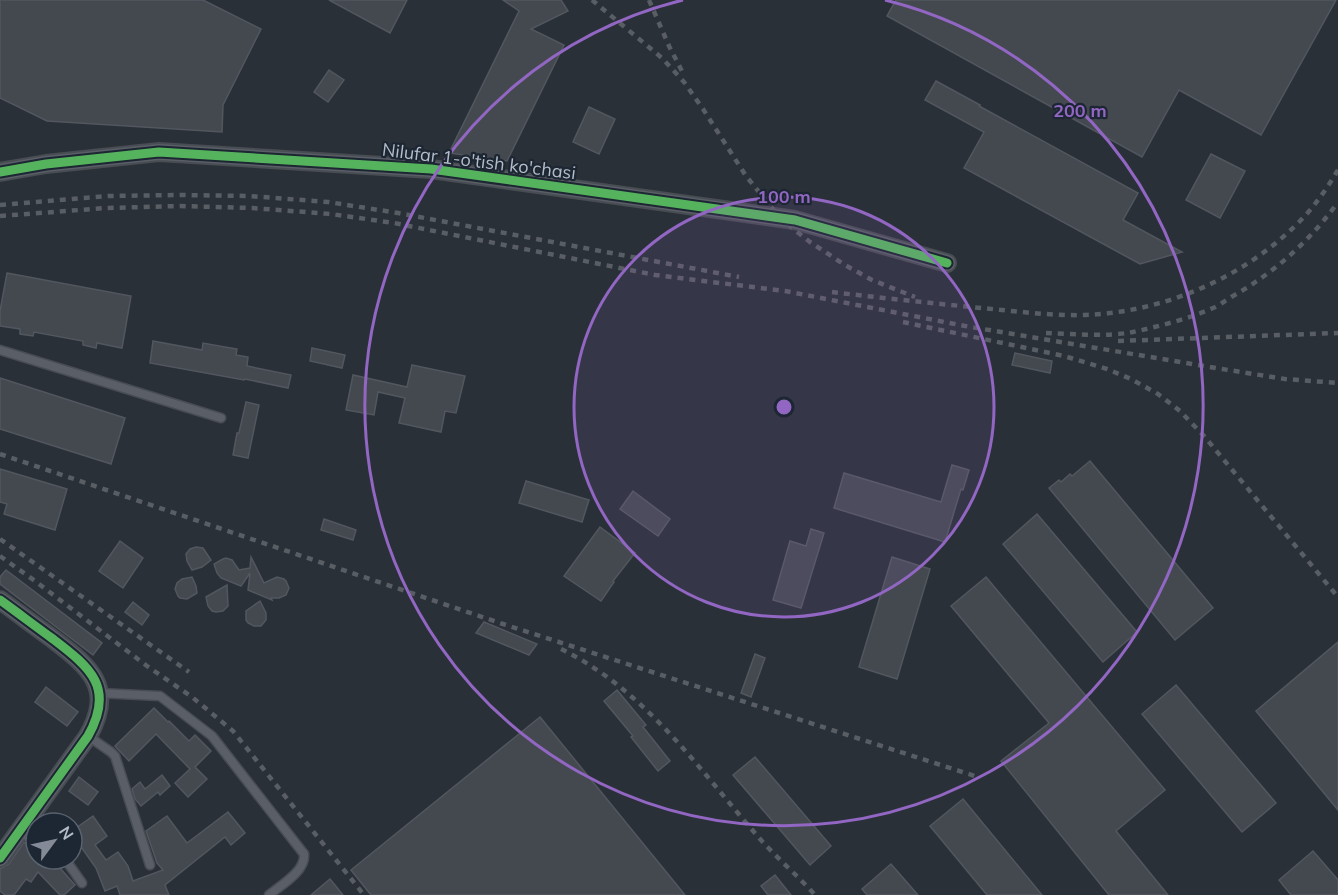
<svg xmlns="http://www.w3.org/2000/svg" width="1338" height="895" font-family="Mulish,sans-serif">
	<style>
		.building { fill: #444950; stroke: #52575f; stroke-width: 1.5 }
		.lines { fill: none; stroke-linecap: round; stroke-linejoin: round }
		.service-casing { stroke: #484c53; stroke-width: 11 }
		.minor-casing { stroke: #484c53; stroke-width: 20 }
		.service { stroke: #5a5e66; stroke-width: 8 }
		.minor { stroke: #5a5e66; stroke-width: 16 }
		.rail { stroke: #595d64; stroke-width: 4.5; stroke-dasharray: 6 6; stroke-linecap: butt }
		.cycleway-casing { stroke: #1d2633; stroke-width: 13 }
		.cycleway { stroke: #56b35d; stroke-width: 9 }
		.ring { fill: none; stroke: #9266c3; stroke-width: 3 }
		.labels { text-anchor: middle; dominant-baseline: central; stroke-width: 4.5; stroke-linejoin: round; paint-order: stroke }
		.street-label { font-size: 18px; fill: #b4bcc9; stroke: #1d2633 }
		.centre { fill: #9266c3; stroke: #1d2633; stroke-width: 3 }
		.ring-label { font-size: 18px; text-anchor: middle; font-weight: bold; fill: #9266c3; stroke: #1d2633; stroke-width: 4.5; stroke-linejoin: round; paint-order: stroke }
	</style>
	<rect width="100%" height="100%" fill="#2a3038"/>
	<!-- building -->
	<g class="building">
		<polygon points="0,0 203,0 261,29 223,105 222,132 47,121 0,98"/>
		<polygon points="329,0 407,0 390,33"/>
		<polygon points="503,0 561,0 568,11 531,29 564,45 507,161 449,153 519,11"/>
		<polygon points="896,0 1336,0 1261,135 1179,90 1142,157 887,16"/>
		<polygon points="329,70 344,80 328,102 314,92"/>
		<polygon points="936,81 980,105 979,106 1138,193 1123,220 1182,252 1140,264 964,168 984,132 925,100"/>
		<polygon points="589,107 615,119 599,154 573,142"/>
		<polygon points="1211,154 1245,171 1220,218 1186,200"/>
		<polygon points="7,273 131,296 122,348 97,343 96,348 83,345 83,341 34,332 33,336 20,334 20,329 0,326 0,311"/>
		<polygon points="153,341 202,350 203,343 237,349 236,355 248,357 247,366 291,375 288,388 245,379 244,380 150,363"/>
		<polygon points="312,348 345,355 342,368 310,361"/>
		<polygon points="1015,353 1052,361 1050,373 1012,365"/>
		<polygon points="412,365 465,376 456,413 445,411 441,432 399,423 405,398 378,392 374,415 346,410 353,375 407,387"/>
		<polygon points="0,378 125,418 111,464 0,429"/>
		<polygon points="246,402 259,405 248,458 233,455 237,433 239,433"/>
		<polygon points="1090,461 1213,608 1175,640 1049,488 1059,480 1061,482 1070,474 1072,476"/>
		<polygon points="952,465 969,470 963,490 961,489 945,542 834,508 844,473 941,502"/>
		<polygon points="0,469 67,489 55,530 4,514 7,504 0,502"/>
		<polygon points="526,481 589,500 582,522 519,503"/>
		<polygon points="633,491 670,519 658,536 620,509"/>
		<polygon points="1037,514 1137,632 1103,662 1003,544"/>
		<polygon points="324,519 356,530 353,540 321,530"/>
		<polygon points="600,527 635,553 613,581 614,582 601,601 564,576"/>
		<polygon points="811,529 824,533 801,608 773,600 790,541 806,546"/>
		<polygon points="120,541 143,558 123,588 99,571"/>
		<polygon points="196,547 203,548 211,560 202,567 192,570 187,561 186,554 190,549"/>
		<polygon points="251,557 264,583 277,577 284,579 286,581 289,588 286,595 279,598 271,598 272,600 248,590 250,573 241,586 221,578 217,573 214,564 223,559 226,558 232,560 239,570 250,568"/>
		<polygon points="892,557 930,569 897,679 859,667"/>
		<polygon points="6,570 102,643 93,655 0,584 0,577"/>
		<polygon points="192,577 196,586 197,593 187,599 180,598 178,596 175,589 177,583 182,579"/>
		<polygon points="986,577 1165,790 1116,831 1168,895 1109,895 1001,761 1049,723 951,606"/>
		<polygon points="227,585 228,606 223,611 216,612 212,611 208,606 206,597"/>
		<polygon points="260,601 266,613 266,620 261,626 254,626 248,623 246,620 246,611"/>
		<polygon points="133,602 149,615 142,625 125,612"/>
		<polygon points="484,622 537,644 529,655 476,633"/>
		<polygon points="1338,642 1338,810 1256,711"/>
		<polygon points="755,654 765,658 751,697 741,693"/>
		<polygon points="1176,685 1276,803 1242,832 1142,714"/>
		<polygon points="46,687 78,712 67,726 35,702"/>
		<polygon points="617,690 646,725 643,727 670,761 658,771 631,737 633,736 604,701"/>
		<polygon points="154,708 168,722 169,721 189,741 195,735 211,751 195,767 207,779 188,797 175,783 190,769 156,734 129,761 115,746"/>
		<polygon points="540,717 685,895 371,895 351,870"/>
		<polygon points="755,757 831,846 810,865 733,775"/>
		<polygon points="162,775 170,786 160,795 158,792 141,806 135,799 132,789 140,782 145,789"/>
		<polygon points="79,777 98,792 88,805 69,791"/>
		<polygon points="963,799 1042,895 987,895 930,826"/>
		<polygon points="228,812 245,833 231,845 225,837 165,885 169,895 120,895 117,886 105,891 96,868 72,834 72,831 93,816 107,836 95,845 106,860 118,852 128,866 133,881 163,870 157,863 146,831 167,816 187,843"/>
		<polygon points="24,842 36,852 36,859 52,859 75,885 64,895 60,895 38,872 31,882 26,879 14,895 5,895 0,891 0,869 9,864"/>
		<polygon points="1313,851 1338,880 1338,895 1291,895 1279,880"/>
		<polygon points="891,864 918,895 867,895 862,889"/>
		<polygon points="775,875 791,895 768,895 761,886"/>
		<polygon points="330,879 343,895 311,895"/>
	</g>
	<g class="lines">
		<!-- service casing -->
		<g class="service-casing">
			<g id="service">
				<polyline points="0,350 221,418"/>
				<path d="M 99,693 L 160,696 L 212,736 L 304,854 C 306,871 281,885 269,895"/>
				<polyline points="88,736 111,752 115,756 150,865"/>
				<polyline points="18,833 36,839"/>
				<polyline points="65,859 82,883"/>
			</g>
		</g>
		<!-- minor casing -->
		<g class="minor-casing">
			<g id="minor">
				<polyline points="0,172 46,164 159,152 431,169 795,220 947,263"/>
				<path d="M 0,600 C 18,613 35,626 53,639 C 91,668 115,688 88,736 L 0,858"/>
			</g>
		</g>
		<!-- service -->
		<use href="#service" class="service"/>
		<!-- minor -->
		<use href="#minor" class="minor"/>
		<!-- rail -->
		<g class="rail">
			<polyline points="592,0 662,58 684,82 703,109 746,176 780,218 810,242 845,265 872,280 915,297"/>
			<polyline points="649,0 669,46 684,75"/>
			<polyline points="0,205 108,196 180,195 249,196 328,202 398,213 739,277"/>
			<polyline points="0,216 106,208 180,206 252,208 331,214 394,223 655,275 785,291 965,326 1222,369 1285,379 1338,383"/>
			<path d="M 832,292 C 881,298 931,303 981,308 C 1015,311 1050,316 1085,315 C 1164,312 1244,278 1300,221 C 1315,206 1327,188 1338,170"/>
			<polyline points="903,322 1064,356 1107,369 1131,379 1158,394 1180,411 1204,436 1338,597"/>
			<path d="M 1046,333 C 1073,334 1107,337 1133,332 C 1160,326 1188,319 1213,308 C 1220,305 1226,300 1233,296 C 1275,272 1310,241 1338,202"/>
			<polyline points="1118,341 1338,333"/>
			<polyline points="0,454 503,624 978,777"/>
			<polyline points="0,539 189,672"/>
			<polyline points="0,556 35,581 147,666 192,697 233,731 364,895"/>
			<path d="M 561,649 C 647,691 700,771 761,840 C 778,859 798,876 815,895"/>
		</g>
		<!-- cycleway casing -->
		<g class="cycleway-casing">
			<g id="cycleway">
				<polyline points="0,172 46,164 159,152 431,169 795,220 947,263"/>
				<path d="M 0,600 C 18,613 35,626 53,639 C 91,668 115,688 88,736 L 0,858"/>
			</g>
		</g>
		<!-- cycleway -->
		<use href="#cycleway" class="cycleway"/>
	</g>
	<!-- distance rings -->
	<circle cx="784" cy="407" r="210" fill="#9266c3" fill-opacity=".12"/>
	<g class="ring">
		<circle cx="784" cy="407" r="210"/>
		<path d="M885 0A419 419 0 1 1 683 0"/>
	</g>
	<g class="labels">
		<!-- street labels -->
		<g class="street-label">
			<text transform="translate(479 161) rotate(7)">Nilufar 1-o'tish ko'chasi</text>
		</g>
	</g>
	<circle cx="784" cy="407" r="9" class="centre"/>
	<g class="ring-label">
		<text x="1080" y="117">200 m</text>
		<text x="784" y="203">100 m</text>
	</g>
	<!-- north arrow -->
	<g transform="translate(54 841) rotate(57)"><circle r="28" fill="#1d2633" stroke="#59626f" stroke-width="1.5"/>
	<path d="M0-4.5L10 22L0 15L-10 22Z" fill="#848b96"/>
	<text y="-9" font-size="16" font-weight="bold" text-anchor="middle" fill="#b4bcc9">N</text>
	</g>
</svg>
